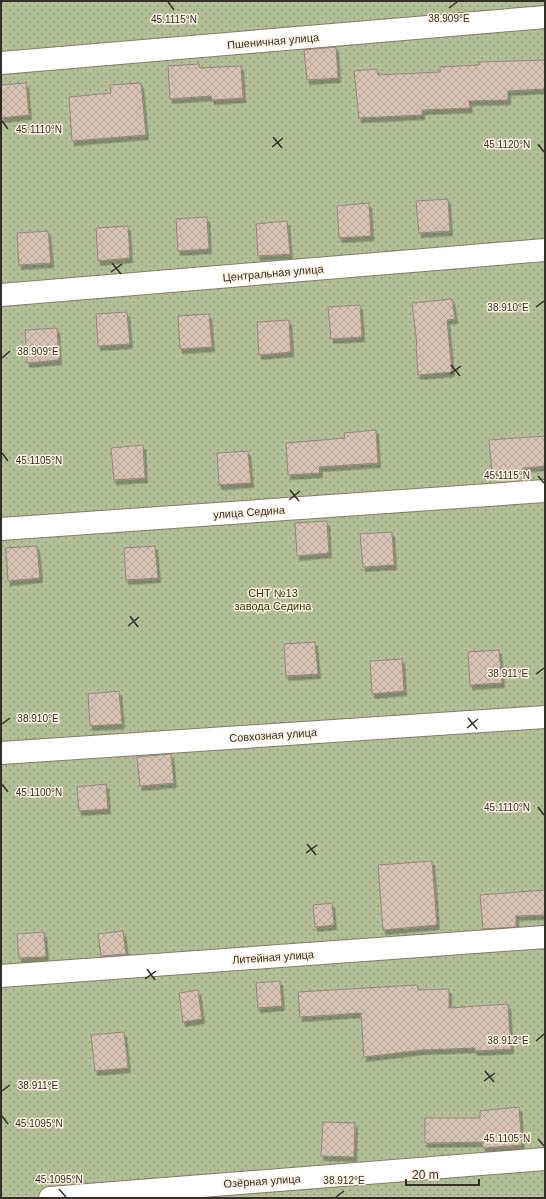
<svg xmlns="http://www.w3.org/2000/svg" width="546" height="1199" font-family="Arial,sans-serif">
	<style>
		.garden { fill: url(#garden-dots) }
		.building { fill: url(#building-cross-hatch); stroke: #988678; filter: url(#shadow) }
		.lines { fill: none; stroke-linecap: round; stroke-linejoin: round }
		.minor-casing { stroke: #877a68; stroke-width: 24 }
		.minor { stroke: #fff; stroke-width: 22 }
		.ticks { fill: none; stroke: #342e27; stroke-width: 1.5 }
		.labels { text-anchor: middle; dominant-baseline: central; stroke-width: 3; stroke-linejoin: round; paint-order: stroke }
		.street-label { font-size: 11px; fill: #342e27; stroke: #fdf2e2 }
		.park-label { font-size: 11px; fill: #2e3a07; stroke: #fdf2e2 }
		.ticks-label { font-size: 10px; text-anchor: middle; fill: #342e27; stroke: #fdf2e2; stroke-width: 3; stroke-linejoin: round; paint-order: stroke }
	</style>
	<defs>
		<pattern id="garden-dots" width="8" height="8" patternUnits="userSpaceOnUse"><rect width="8" height="8" fill="#b1be96"/><path d="M2 2h.1M6 6h.1" fill="none" stroke="#919b7a" stroke-width="1.8" stroke-linecap="round"/></pattern>
		<pattern id="building-cross-hatch" width="8" height="8" patternUnits="userSpaceOnUse"><rect width="8" height="8" fill="#d5c2b3"/><path d="M0 0l8 8M0 8l8-8" fill="none" stroke="#b7a79a"/></pattern>
		<filter id="shadow"><feDropShadow dx="2.5" dy="4.5" stdDeviation="0" flood-color="#0004"/></filter>
	</defs>
	<rect width="100%" height="100%" fill="#f2e4d0"/>
	<!-- garden -->
	<rect class="garden" x="1" y="1" width="544" height="1197"/>
	<!-- building -->
	<g class="building">
		<polygon points="336,47 338,78 307,80 304,50"/>
		<polygon points="545,60 545,89 508,91 508,100 469,101 470,108 422,110 422,115 359,118 354,71 377,69 378,75 440,72 440,67 479,65 479,62"/>
		<polygon points="199,64 200,68 241,66 243,98 212,100 211,96 170,99 168,66"/>
		<polygon points="26,83 29,115 1,118 1,85"/>
		<polygon points="141,83 146,135 72,141 69,97 111,93 110,85"/>
		<polygon points="448,199 450,231 419,233 416,201"/>
		<polygon points="369,203 371,236 339,238 337,206"/>
		<polygon points="207,217 209,249 178,251 176,219"/>
		<polygon points="287,221 290,254 258,256 256,224"/>
		<polygon points="128,226 130,258 98,261 96,228"/>
		<polygon points="48,231 51,263 19,265 17,233"/>
		<polygon points="452,299 455,319 447,320 452,372 418,375 416,345 417,345 412,303"/>
		<polygon points="360,305 362,337 331,339 328,307"/>
		<polygon points="127,312 130,344 98,346 96,314"/>
		<polygon points="209,314 212,347 180,349 178,316"/>
		<polygon points="289,320 291,352 259,355 257,322"/>
		<polygon points="57,328 59,360 27,363 25,330"/>
		<polygon points="376,430 378,463 319,467 320,473 288,475 286,443 345,438 344,433"/>
		<polygon points="545,436 545,466 523,468 523,470 492,472 489,440"/>
		<polygon points="143,445 145,478 114,480 111,448"/>
		<polygon points="248,451 251,483 219,485 217,453"/>
		<polygon points="327,521 329,553 297,556 295,523"/>
		<polygon points="392,532 394,565 363,567 360,534"/>
		<polygon points="37,546 40,578 8,581 6,548"/>
		<polygon points="155,546 158,578 126,580 124,548"/>
		<polygon points="315,642 318,674 286,676 284,644"/>
		<polygon points="499,650 502,683 470,685 468,652"/>
		<polygon points="402,659 404,691 372,694 370,661"/>
		<polygon points="119,691 122,724 90,726 88,694"/>
		<polygon points="171,754 174,783 140,786 137,757"/>
		<polygon points="106,784 108,809 79,811 77,787"/>
		<polygon points="432,861 437,925 383,930 378,865"/>
		<polygon points="545,890 545,915 516,916 516,927 483,929 480,895"/>
		<polygon points="332,903 334,925 315,927 313,905"/>
		<polygon points="123,931 126,954 101,956 98,934"/>
		<polygon points="44,932 46,957 19,958 17,934"/>
		<polygon points="280,981 282,1006 258,1008 256,983"/>
		<polygon points="417,985 418,990 449,989 449,1008 508,1004 511,1049 475,1051 475,1048 422,1050 364,1057 361,1013 300,1017 298,992"/>
		<polygon points="198,990 202,1019 183,1022 179,993"/>
		<polygon points="124,1032 128,1068 95,1071 91,1035"/>
		<polygon points="519,1107 522,1145 483,1148 483,1142 425,1143 425,1118 480,1118 480,1111"/>
		<polygon points="323,1122 355,1123 354,1157 321,1156"/>
	</g>
	<g class="lines">
		<!-- minor casing -->
		<g class="minor-casing">
			<g id="minor">
				<polyline points="1,63 545,17"/>
				<polyline points="1,295 545,250"/>
				<polyline points="1,529 545,491"/>
				<polyline points="1,753 545,717"/>
				<polyline points="1,976 545,937"/>
				<polyline points="50,1198 545,1159"/>
			</g>
		</g>
		<!-- minor -->
		<use href="#minor" class="minor"/>
	</g>
	<!-- ticks -->
	<path class="ticks" d="M 168,2 L 174,10M 449,8 L 457,2M 2,121 L 8,129M 273,137 L 282,148M 538,144 L 544,152M 272,147 L 283,138M 112,263 L 121,274M 111,272 L 122,264M 536,307 L 544,301M 2,358 L 10,351M 451,365 L 460,376M 450,374 L 461,366M 2,453 L 8,461M 538,476 L 544,483M 290,490 L 299,501M 289,500 L 300,491M 130,616 L 138,627M 128,626 L 139,617M 536,674 L 544,668M 468,718 L 477,729M 2,724 L 10,718M 467,728 L 478,719M 2,784 L 8,792M 538,807 L 544,815M 307,844 L 316,855M 306,853 L 317,845M 147,969 L 155,980M 145,979 L 156,971M 536,1041 L 544,1034M 485,1071 L 494,1082M 484,1081 L 495,1073M 2,1091 L 10,1085M 2,1116 L 8,1124M 538,1139 L 544,1146M 59,1189 L 66,1197M 336,1197 L 344,1191"/>
	<g class="labels">
		<!-- street labels -->
		<g class="street-label">
			<text transform="translate(273 41) rotate(-5)">Пшеничная улица</text>
			<text transform="translate(273 273) rotate(-5)">Центральная улица</text>
			<text transform="translate(249 512) rotate(-4)">улица Седина</text>
			<text transform="translate(273 735) rotate(-4)">Совхозная улица</text>
			<text transform="translate(273 957) rotate(-4)">Литейная улица</text>
			<text transform="translate(262 1181) rotate(-4)">Озёрная улица</text>
		</g>
		<!-- park labels -->
		<g class="park-label">
			<text x="273" y="593">СНТ №13<tspan x="273" dy="13">завода Седина</tspan></text>
		</g>
	</g>
	<g class="ticks-label">
		<text x="449" y="22">38.909°E</text>
		<text x="174" y="23">45.1115°N</text>
		<text x="39" y="133">45.1110°N</text>
		<text x="507" y="148">45.1120°N</text>
		<text x="508" y="311">38.910°E</text>
		<text x="38" y="355">38.909°E</text>
		<text x="39" y="464">45.1105°N</text>
		<text x="507" y="479">45.1115°N</text>
		<text x="508" y="677">38.911°E</text>
		<text x="38" y="722">38.910°E</text>
		<text x="39" y="796">45.1100°N</text>
		<text x="507" y="811">45.1110°N</text>
		<text x="508" y="1044">38.912°E</text>
		<text x="38" y="1089">38.911°E</text>
		<text x="39" y="1127">45.1095°N</text>
		<text x="507" y="1142">45.1105°N</text>
		<text x="59" y="1183">45.1095°N</text>
		<text x="344" y="1184">38.912°E</text>
	</g>
	<!-- border -->
	<rect width="546" height="1199" fill="none" stroke="#342e27" stroke-width="4"/>
	<!-- scale -->
	<path d="M406 1179v6h73v-6" fill="none" stroke="#342e27" stroke-width="2"/>
	<text x="412" y="1179" font-size="12" fill="#342e27" stroke="#fdf2e2" stroke-width="3" paint-order="stroke">20 m</text>
</svg>
